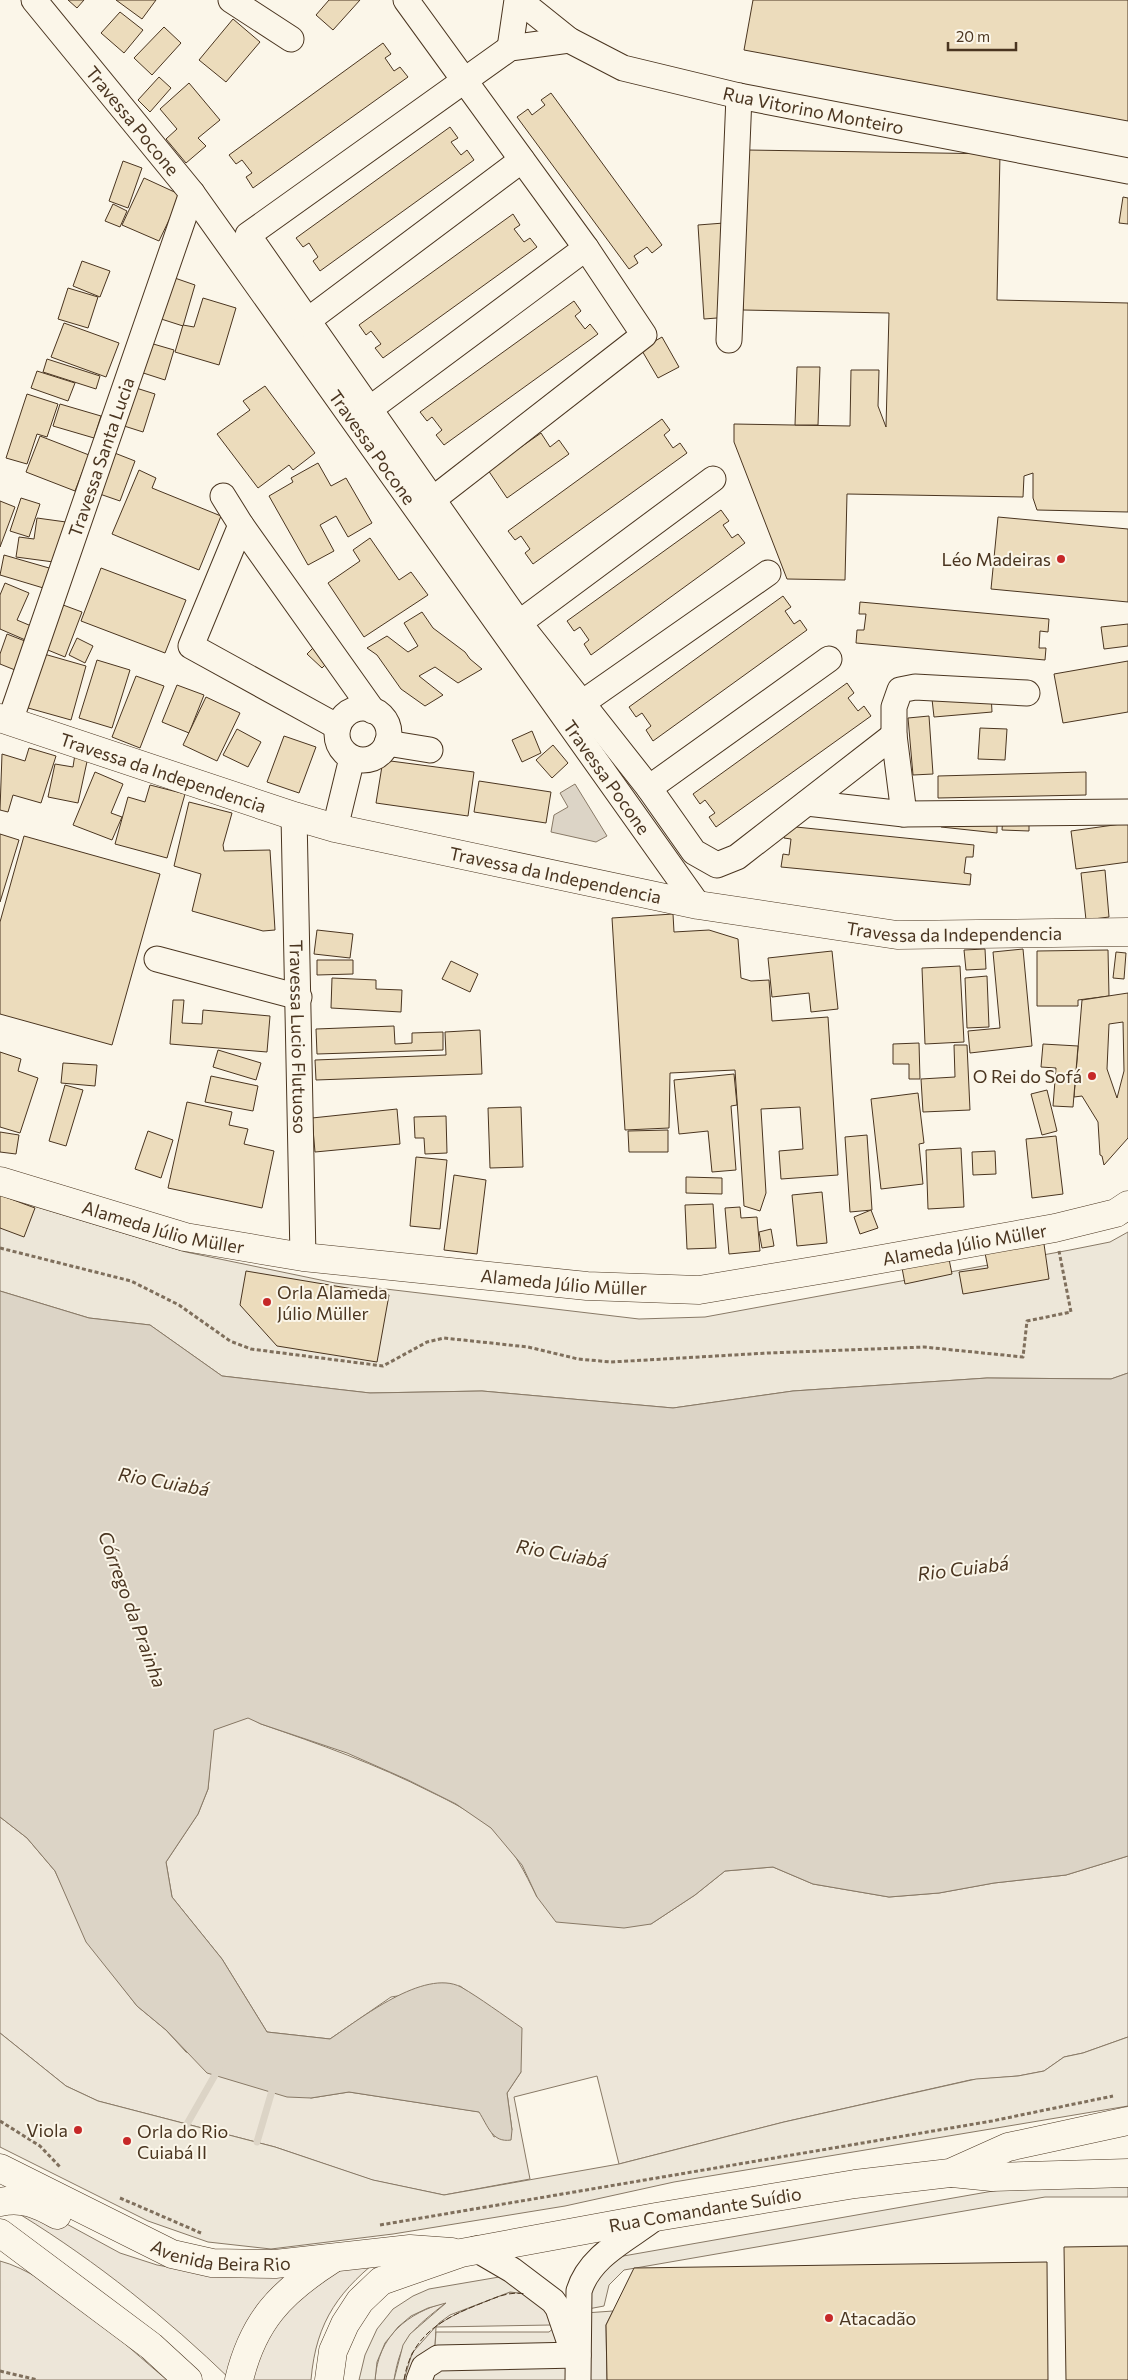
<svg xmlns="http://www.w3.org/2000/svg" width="1128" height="2380" font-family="Commissioner,sans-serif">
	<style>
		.green { fill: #ede6d9; stroke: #887966 }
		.parking { fill: #ede7d9; stroke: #887966 }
		.water { fill: #dcd4c6; stroke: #887966 }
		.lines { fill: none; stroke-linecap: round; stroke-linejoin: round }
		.stream { stroke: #dcd4c6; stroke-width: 7 }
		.building { fill: #ecdcbc; stroke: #4a3520; fill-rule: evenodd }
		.minor-casing { stroke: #4a3520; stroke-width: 27 }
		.major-casing { stroke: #4a3520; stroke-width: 29 }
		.path { stroke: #7f6f5c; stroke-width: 3; stroke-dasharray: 4 2.5; stroke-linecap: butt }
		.minor { stroke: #fbf6e9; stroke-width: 25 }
		.major { stroke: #fbf6e9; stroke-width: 28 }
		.fence { stroke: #4a3520; stroke-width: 1; stroke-dasharray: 6 2.5; stroke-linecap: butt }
		.poi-dot { fill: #c62828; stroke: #fbf6e9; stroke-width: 2 }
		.labels { text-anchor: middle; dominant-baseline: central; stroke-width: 4; stroke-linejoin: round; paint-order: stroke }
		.street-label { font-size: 18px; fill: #4a3520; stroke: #fbf6e9 }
		.poi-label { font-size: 18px; fill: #4a3520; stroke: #fbf6e9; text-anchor: end }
		.water-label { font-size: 19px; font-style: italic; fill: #4a3520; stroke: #fbf6e9 }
	</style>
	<rect width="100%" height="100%" fill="#fbf6e9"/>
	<!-- green -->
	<g class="green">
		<path d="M 248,1717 L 261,1724 C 319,1744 376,1764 431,1792 C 452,1802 473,1813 490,1827 C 512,1845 525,1873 537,1897 L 651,1924 L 695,1895 L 725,1871 L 773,1867 L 813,1884 L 889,1897 L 939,1893 L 994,1883 L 1066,1875 L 1128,1856 L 1128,2037 L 1083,2053 L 1064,2057 L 1044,2071 L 1018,2076 L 970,2080 L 784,2122 L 619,2164 L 597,2076 L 514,2097 L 530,2179 L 444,2195 L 372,2180 L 275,2147 L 98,2101 L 66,2086 L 0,2033 L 0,1817 L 27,1838 L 55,1871 L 70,1903 L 114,1976 L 137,2006 L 166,2030 L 186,2052 L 311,2098 L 349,2092 L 480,2112 L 494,2137 L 512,2130 L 507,2093 L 521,2072 L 484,2004 L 460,1986 L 391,1997 L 330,2039 L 267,2032 L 222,1959 L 172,1897 L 166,1862 L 198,1814 L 208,1789 L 213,1730 Z"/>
		<path d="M 28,2203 L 120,2253 L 157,2265 L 197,2272 L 387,2253 C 340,2289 316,2320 311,2380 L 231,2380 C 167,2318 97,2262 21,2215 L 20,2211 Z"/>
		<path d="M 0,2261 C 51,2274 125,2345 167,2380 L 0,2380 Z"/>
		<path d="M 510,2292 L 527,2294 L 543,2300 L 551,2325 L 436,2327 L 435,2346 L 407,2380 L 404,2380 C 413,2323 463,2311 510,2292 Z"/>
		<path d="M 447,2302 C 414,2328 401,2337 394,2380 L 375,2380 C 378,2336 407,2313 447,2302 Z"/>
	</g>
	<!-- parking -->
	<g class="parking">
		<polygon points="0,1196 186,1252 335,1283 639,1319 705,1317 1070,1250 1110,1242 1128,1232 1128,1373 1111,1379 987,1378 793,1391 673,1408 482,1391 370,1393 222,1376 150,1325 89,1318 0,1291"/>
		<polygon points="0,2033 66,2086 98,2101 275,2147 373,2180 444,2195 619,2164 784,2122 976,2079 1018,2076 1044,2071 1064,2057 1083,2053 1128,2037 1128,2106 674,2182 565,2206 393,2234 271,2249 208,2242 148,2221 0,2147"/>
		<polygon points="1128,2181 1128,2197 1045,2197 624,2270 609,2285 604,2306 588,2309 588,2285 612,2258 993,2191 1031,2186"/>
		<polygon points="505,2276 527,2294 510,2292 450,2315 439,2323 412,2353 404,2380 394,2380 403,2345 410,2334 446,2303 428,2308 411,2316 398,2327 385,2343 377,2362 375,2380 359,2380 365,2355 377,2329 393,2309 413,2296 429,2289"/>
		<polygon points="613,2311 606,2325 607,2380 407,2380 411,2366 418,2356 435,2346 436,2332 549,2332 571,2314"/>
	</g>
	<!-- water -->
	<g class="water">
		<polygon points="575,784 607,836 596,842 551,832 554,815 568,807 560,793"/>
		<path d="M 0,1291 L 89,1318 L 150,1325 L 222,1376 L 370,1393 L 482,1391 L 673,1408 L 793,1391 L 987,1378 L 1111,1379 L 1128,1373 L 1128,1856 L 1066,1875 L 994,1883 L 939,1893 L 889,1897 L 813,1884 L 773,1867 L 725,1871 L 695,1895 L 651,1924 L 624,1928 L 556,1922 L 537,1897 L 522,1865 L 491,1828 L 456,1804 L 408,1780 L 347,1753 L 261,1724 L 248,1718 L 214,1730 L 208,1789 L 198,1814 L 166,1862 L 172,1897 L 222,1959 L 267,2032 L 330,2039 C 360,2019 424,1968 461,1987 C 480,1998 503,2015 522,2028 L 521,2072 L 507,2093 L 512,2130 L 511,2140 C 492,2143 488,2126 479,2112 L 349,2092 L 311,2098 L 287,2097 L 207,2073 L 166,2030 L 137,2006 L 86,1942 L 55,1871 L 27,1838 L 0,1817 Z"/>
	</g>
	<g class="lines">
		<!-- stream -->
		<g class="stream">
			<polyline points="187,2124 219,2068"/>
			<polyline points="257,2142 274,2084"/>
		</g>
	</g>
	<!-- building -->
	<g class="building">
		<polygon points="68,0 84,0 77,8"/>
		<polygon points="116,0 156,0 142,19"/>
		<polygon points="329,0 360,0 333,30 316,15"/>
		<polygon points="753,0 1128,0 1128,121 744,50"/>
		<polygon points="120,12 143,30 124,53 101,33"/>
		<polygon points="233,19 260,42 226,82 199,60"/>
		<polygon points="164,27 181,43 152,75 134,58"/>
		<polygon points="383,43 391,54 385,58 394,71 400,67 408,77 253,188 246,177 252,173 242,160 236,164 229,155"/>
		<polygon points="159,77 171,88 150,112 138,100"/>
		<polygon points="189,83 220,120 198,138 206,146 186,163 166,139 177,129 160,109"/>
		<polygon points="551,93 662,245 652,253 647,247 634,256 638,263 629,269 517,117 528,109 532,115 545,105 541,100"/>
		<polygon points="450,127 458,138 451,142 461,155 467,150 474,160 320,271 313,261 318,257 309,243 303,247 296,238"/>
		<polygon points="747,150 1000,154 997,300 1128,303 1128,512 1037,510 1033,498 1033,473 1024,476 1023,497 847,494 845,580 787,579 734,442 734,424 850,426 851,370 879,370 878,406 886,427 889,313 743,310"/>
		<polygon points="123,161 142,168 128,208 109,201"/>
		<polygon points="144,178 181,195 159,241 122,225"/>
		<polygon points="1123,197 1128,198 1128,224 1119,223"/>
		<polygon points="113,204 127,211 120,227 105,221"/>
		<polygon points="513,214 520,225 514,229 524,242 530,238 537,247 383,358 375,348 381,344 371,331 366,335 359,325"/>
		<polygon points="724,223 730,317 704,319 698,225"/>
		<polygon points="82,261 110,271 100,297 73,286"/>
		<polygon points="169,276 195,285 183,326 155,317"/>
		<polygon points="68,288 98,297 88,328 58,319"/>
		<polygon points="203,298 236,308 219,365 175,352 183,325 194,327"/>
		<polygon points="574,301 581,311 575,316 585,329 590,324 598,334 444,445 436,435 442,430 432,417 427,421 420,412"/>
		<polygon points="64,323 119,343 106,377 51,357"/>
		<polygon points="662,337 679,367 658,378 641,349"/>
		<polygon points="143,341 174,350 165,380 134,370"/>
		<polygon points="47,359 100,376 96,389 43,372"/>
		<polygon points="797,367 820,367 818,425 795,425"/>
		<polygon points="37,371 75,383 68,401 31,388"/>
		<polygon points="265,386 315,453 293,470 289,465 258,488 217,434 250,410 243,401"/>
		<polygon points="133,387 155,394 143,432 121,425"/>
		<polygon points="27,394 58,404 47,437 37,434 27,464 6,458"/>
		<polygon points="60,404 101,416 94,438 53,426"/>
		<polygon points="662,419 670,430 664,435 673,448 680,443 687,453 533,564 525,553 530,549 521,536 515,540 508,531"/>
		<polygon points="541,433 550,447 559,440 569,454 507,498 488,470"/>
		<polygon points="40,436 89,455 75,491 26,472"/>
		<polygon points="107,450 135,461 120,501 91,491"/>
		<polygon points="318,463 331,486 346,478 372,523 348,537 336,516 320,525 334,551 308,565 269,496 293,482 291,478"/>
		<polygon points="139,470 156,478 152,488 221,516 199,570 112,534"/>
		<polygon points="21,498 40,504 29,537 10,531"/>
		<polygon points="0,501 15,507 0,547"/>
		<polygon points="721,510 729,521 723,525 732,538 738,534 745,543 591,655 584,644 589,640 580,627 574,631 567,621"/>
		<polygon points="998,517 1128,529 1128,602 991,589"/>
		<polygon points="37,518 66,522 61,563 16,557 19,537 34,539"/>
		<polygon points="370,538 399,580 411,572 428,595 364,637 328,583 360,561 353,550"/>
		<polygon points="4,555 56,570 50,590 0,575"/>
		<polygon points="101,568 186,600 165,653 81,621"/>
		<polygon points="5,583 29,593 17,620 36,628 30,642 0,629 0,595"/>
		<polygon points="783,596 791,607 785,611 794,624 800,620 807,630 653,741 646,730 651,726 642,713 636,717 629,707"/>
		<polygon points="55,602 82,612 65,657 38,646"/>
		<polygon points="860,602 1049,619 1048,632 1040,631 1039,648 1046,648 1045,660 856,643 857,630 864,630 866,614 859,614"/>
		<polygon points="422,612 433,628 465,652 470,659 482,669 458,683 435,667 419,676 443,695 425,706 401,689 377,655 367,648 387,636 408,652 418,646 404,623"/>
		<polygon points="1128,624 1128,646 1104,649 1101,627"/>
		<polygon points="7,634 30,643 20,672 0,664 0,654"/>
		<polygon points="77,638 93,646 85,663 69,655"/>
		<polygon points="319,642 334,656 322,668 307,654"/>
		<polygon points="37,652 86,666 71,720 21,706"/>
		<polygon points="97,660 130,670 112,728 79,718"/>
		<polygon points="1128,661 1128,712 1063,723 1054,674"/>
		<polygon points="136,676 164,686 140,748 112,737"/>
		<polygon points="847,683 854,693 848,698 858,711 864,706 871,716 716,827 709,817 715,813 705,800 700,804 693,794"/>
		<polygon points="177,685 204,695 189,733 162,722"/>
		<polygon points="991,694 992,712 934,717 932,699"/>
		<polygon points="206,697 240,713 217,761 183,745"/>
		<polygon points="929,716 933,774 913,775 908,718"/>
		<polygon points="980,728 1007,729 1005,760 978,759"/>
		<polygon points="237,729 261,742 248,767 223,755"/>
		<polygon points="532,731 541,753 522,762 512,740"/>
		<polygon points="284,736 316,747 299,793 267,782"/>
		<polygon points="553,745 568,763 552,778 536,760"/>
		<polygon points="29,748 56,756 41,803 13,795 8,812 0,810 2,754 25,761"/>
		<polygon points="75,754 88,757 78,803 48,797 55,764 73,767"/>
		<polygon points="383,760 474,772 468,816 376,803"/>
		<polygon points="95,772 123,784 111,813 122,817 112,840 73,825"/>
		<polygon points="1086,772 1086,795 938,798 938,776"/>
		<polygon points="479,781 551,792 546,823 474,812"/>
		<polygon points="150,785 185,794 167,858 115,844 128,797 145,802"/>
		<polygon points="189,802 232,813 223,845 224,851 270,850 275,930 263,931 192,911 201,874 174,866"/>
		<polygon points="997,815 997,833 941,827 938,817"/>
		<polygon points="1003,816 1029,817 1029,831 1002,830"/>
		<polygon points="1128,823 1128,862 1076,869 1071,831"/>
		<polygon points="786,826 974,845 973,857 966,857 964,873 971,874 970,885 781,867 783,854 789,855 791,839 784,838"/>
		<polygon points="0,834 19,840 0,902"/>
		<polygon points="24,836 160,874 112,1045 0,1014 0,922"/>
		<polygon points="1105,870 1109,917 1086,920 1081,873"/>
		<polygon points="673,914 674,932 709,930 738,939 741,978 751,981 769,980 772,1021 828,1017 838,1175 781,1179 779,1151 803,1149 800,1107 761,1109 766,1193 760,1211 744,1206 735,1070 670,1073 669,1128 625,1130 612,918"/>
		<polygon points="317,930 353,934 350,958 314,954"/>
		<polygon points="985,949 986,969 966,970 964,950"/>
		<polygon points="1023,949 1032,1046 970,1053 968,1031 1000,1028 993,952"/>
		<polygon points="1108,950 1109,996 1078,1000 1078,1006 1037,1006 1037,951"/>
		<polygon points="832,951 838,1009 811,1012 809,993 772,997 768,958"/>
		<polygon points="1116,952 1126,953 1124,979 1113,978"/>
		<polygon points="317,960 353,960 353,974 317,975"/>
		<polygon points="451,961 478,974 470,992 442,979"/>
		<polygon points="960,966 964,1042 925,1044 922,968"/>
		<polygon points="987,976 989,1027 967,1028 965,978"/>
		<polygon points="332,978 376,980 376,989 402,990 401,1012 331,1008"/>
		<path d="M 1128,993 L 1128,1138 L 1104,1165 L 1102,1156 L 1100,1155 L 1098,1122 L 1082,1096 L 1074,1097 L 1082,1000 ZM 1123,1022 L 1124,1071 L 1117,1098 L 1107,1069 L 1109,1024 Z"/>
		<polygon points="173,1000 184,1000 182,1023 202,1024 203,1010 270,1016 267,1052 170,1044"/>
		<polygon points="394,1026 395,1044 412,1043 412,1033 443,1032 443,1050 317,1054 316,1029"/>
		<polygon points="480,1030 482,1074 316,1080 315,1060 446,1055 445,1032"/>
		<polygon points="919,1043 920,1079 909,1079 909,1064 893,1064 893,1044"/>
		<polygon points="1043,1044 1078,1046 1073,1107 1053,1106 1056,1068 1041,1067"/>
		<polygon points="954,1045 967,1045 970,1110 923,1112 921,1079 955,1077"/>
		<polygon points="218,1050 261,1063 256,1080 213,1067"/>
		<polygon points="0,1052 21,1059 18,1071 38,1078 20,1133 0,1127"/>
		<polygon points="63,1063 97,1065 95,1086 61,1083"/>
		<polygon points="734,1074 737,1105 731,1106 736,1170 712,1172 708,1131 679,1134 674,1080"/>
		<polygon points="211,1076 258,1086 253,1111 205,1102"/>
		<polygon points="65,1085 83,1090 66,1146 49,1141"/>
		<polygon points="1047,1090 1057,1131 1042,1135 1031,1094"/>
		<polygon points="918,1093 924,1143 919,1144 923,1184 881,1189 871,1099"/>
		<polygon points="187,1102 232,1112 229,1125 248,1129 244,1144 274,1151 262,1208 168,1188"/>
		<polygon points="521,1107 523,1167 490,1168 488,1108"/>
		<polygon points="397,1109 400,1144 315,1152 312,1118"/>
		<polygon points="446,1116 447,1153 425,1154 424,1138 415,1138 414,1117"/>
		<polygon points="668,1130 668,1152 629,1152 628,1131"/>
		<polygon points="148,1131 173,1140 161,1178 135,1169"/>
		<polygon points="0,1132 19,1135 16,1154 0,1152"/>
		<polygon points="867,1135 872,1210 850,1212 845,1137"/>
		<polygon points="1056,1136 1063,1194 1032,1198 1026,1139"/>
		<polygon points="961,1148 964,1207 928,1209 926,1150"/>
		<polygon points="995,1151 996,1174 973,1175 972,1152"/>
		<polygon points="416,1157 447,1160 440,1229 410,1226"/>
		<polygon points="454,1175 486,1180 477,1254 444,1250"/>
		<polygon points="686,1177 722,1178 722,1194 686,1193"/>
		<polygon points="822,1192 827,1243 797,1246 792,1195"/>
		<polygon points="0,1195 35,1208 24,1237 0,1228"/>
		<polygon points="713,1204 716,1248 687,1249 685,1205"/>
		<polygon points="740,1207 741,1218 757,1217 760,1251 729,1254 725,1208"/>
		<polygon points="871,1210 878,1228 860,1234 854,1217"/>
		<polygon points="771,1229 774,1246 762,1248 759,1232"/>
		<polygon points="1044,1244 1049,1279 963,1294 959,1272 988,1268 985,1253"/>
		<polygon points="949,1259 952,1274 905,1284 902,1268"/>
		<polygon points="246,1271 389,1295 377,1362 277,1346 240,1305"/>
		<polygon points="1128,2246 1128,2380 1066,2380 1064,2247"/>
		<polygon points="1047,2262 1048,2380 607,2380 606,2325 634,2268"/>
	</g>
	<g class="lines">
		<!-- minor casing -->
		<g class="minor-casing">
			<g id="minor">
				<path id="s1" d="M 34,0 L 192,193 L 698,905"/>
				<polyline points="231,0 291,39"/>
				<polyline points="406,0 586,248 644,335 432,500"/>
				<path id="s2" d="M 519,0 L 569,40 L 623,68 L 739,96 L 1128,171"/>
				<polyline points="569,40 510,48 248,235 519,623 649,788 694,852 717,865 737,857 894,735 904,814 1128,812"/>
				<polyline points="510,48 517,0"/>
				<polyline points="307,321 522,160"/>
				<polyline points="729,340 739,96"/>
				<polyline points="371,408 586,248"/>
				<polyline points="223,496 241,525 373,711"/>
				<polyline points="241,525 191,646 338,727"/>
				<polyline points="519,623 713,479"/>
				<polyline points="582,703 768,573"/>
				<circle cx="363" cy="734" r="26"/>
				<path id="s3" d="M 10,721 L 192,193"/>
				<polyline points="894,735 894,707 900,690 915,687 1027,693"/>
				<polyline points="387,743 430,750"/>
				<polyline points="649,788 829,659"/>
				<polyline points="807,803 904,814"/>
				<path id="s4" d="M 294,816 L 303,1257"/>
				<polyline points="335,828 352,758"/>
				<polyline points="157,959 299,997"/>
				<polyline points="476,2249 512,2270 553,2301 558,2308 572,2349"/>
				<polyline points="419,2380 424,2367 438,2358 578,2355"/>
				<path d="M 578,2380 L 579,2291 C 590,2255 628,2239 656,2217"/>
			</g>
		</g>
		<!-- major casing -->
		<g class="major-casing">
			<g id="major">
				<path id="s5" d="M 0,718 L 294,816 L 335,828 L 698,905 L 897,935 L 1128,932"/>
				<path id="s6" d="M 0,1181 L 185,1237 L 303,1257 L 587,1286 L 699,1290 L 831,1268 L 1055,1228 L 1116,1213 L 1128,1205"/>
				<path id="s7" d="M 0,2168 L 172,2254 L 212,2263 L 275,2264 L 410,2249 L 452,2252"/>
				<polyline points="952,2173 992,2177 1128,2173"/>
				<path d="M 0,2202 C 22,2197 38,2204 57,2215"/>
				<polyline points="0,2233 151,2346 188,2380"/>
				<path d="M 239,2380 C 253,2321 281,2292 331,2260"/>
				<path id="s8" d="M 329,2380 L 333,2351 L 345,2324 L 360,2301 L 381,2281 L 461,2253 L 656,2217 L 855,2184 L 950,2173 L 1008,2147 L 1128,2121"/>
			</g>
		</g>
		<!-- path -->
		<g class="path">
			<polyline points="0,1248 131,1281 179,1305 230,1341 251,1349 383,1366 427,1342 444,1338 528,1347 578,1359 611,1362 768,1353 924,1347 1023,1357 1027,1321 1071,1312 1059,1251"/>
			<polyline points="0,2121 40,2146 61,2168"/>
			<polyline points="120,2198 201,2233"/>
			<polyline points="380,2225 992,2121 1113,2096"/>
			<polyline points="0,2371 38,2380"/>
		</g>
		<!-- minor -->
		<use href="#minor" class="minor"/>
		<!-- major -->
		<use href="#major" class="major"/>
		<!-- fence -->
		<path class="fence" d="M 404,2380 C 411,2335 443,2318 482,2303 C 497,2297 509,2291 526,2294"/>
	</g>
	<!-- markers -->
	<g class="poi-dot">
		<circle cx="1061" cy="559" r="5"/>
		<circle cx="1092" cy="1076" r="5"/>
		<circle cx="267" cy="1302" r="5"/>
		<circle cx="78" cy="2130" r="5"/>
		<circle cx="127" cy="2141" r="5"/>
		<circle cx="829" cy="2318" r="5"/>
	</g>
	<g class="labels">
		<!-- street labels -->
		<g class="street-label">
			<text stroke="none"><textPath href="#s2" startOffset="320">Rua Vitorino Monteiro</textPath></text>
			<text stroke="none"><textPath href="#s1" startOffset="156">Travessa Pocone</textPath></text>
			<text stroke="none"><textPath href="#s1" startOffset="561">Travessa Pocone</textPath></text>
			<text stroke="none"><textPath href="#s3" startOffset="279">Travessa Santa Lucia</textPath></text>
			<text stroke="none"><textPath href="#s5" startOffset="172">Travessa da Independencia</textPath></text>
			<text stroke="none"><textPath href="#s1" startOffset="966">Travessa Pocone</textPath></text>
			<text stroke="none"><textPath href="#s5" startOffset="578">Travessa da Independencia</textPath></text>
			<text stroke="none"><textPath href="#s5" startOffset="982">Travessa da Independencia</textPath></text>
			<text stroke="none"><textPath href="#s4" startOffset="221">Travessa Lucio Flutuoso</textPath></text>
			<text stroke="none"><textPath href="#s6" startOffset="170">Alameda Júlio Müller</textPath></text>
			<text stroke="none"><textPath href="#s6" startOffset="980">Alameda Júlio Müller</textPath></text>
			<text stroke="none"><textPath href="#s6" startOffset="575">Alameda Júlio Müller</textPath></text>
			<text stroke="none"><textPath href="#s8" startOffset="448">Rua Comandante Suídio</textPath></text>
			<text stroke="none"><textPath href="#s7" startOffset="241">Avenida Beira Rio</textPath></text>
		</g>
		<!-- poi labels -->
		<g class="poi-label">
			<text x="1051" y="559">Léo Madeiras</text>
			<text x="1082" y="1076">O Rei do Sofá</text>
			<text x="277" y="1292" text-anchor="start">Orla Alameda<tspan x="277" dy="21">Júlio Müller</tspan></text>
			<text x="68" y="2130">Viola</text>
			<text x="137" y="2131" text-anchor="start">Orla do Rio<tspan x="137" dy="21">Cuiabá II</tspan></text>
			<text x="839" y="2318" text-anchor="start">Atacadão</text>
		</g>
		<!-- water labels -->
		<g class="water-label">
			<text transform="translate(164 1481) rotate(10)">Rio Cuiabá</text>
			<text transform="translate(562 1553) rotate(10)">Rio Cuiabá</text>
			<text transform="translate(963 1568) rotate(-7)">Rio Cuiabá</text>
			<text transform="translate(133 1609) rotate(70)">Córrego da Prainha</text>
		</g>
	</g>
	<!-- scale -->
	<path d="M948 42v8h68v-8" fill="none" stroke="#4a3520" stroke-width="2.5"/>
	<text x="956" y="42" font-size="15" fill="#4a3520" stroke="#fbf6e9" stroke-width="4" paint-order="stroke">20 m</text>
</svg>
